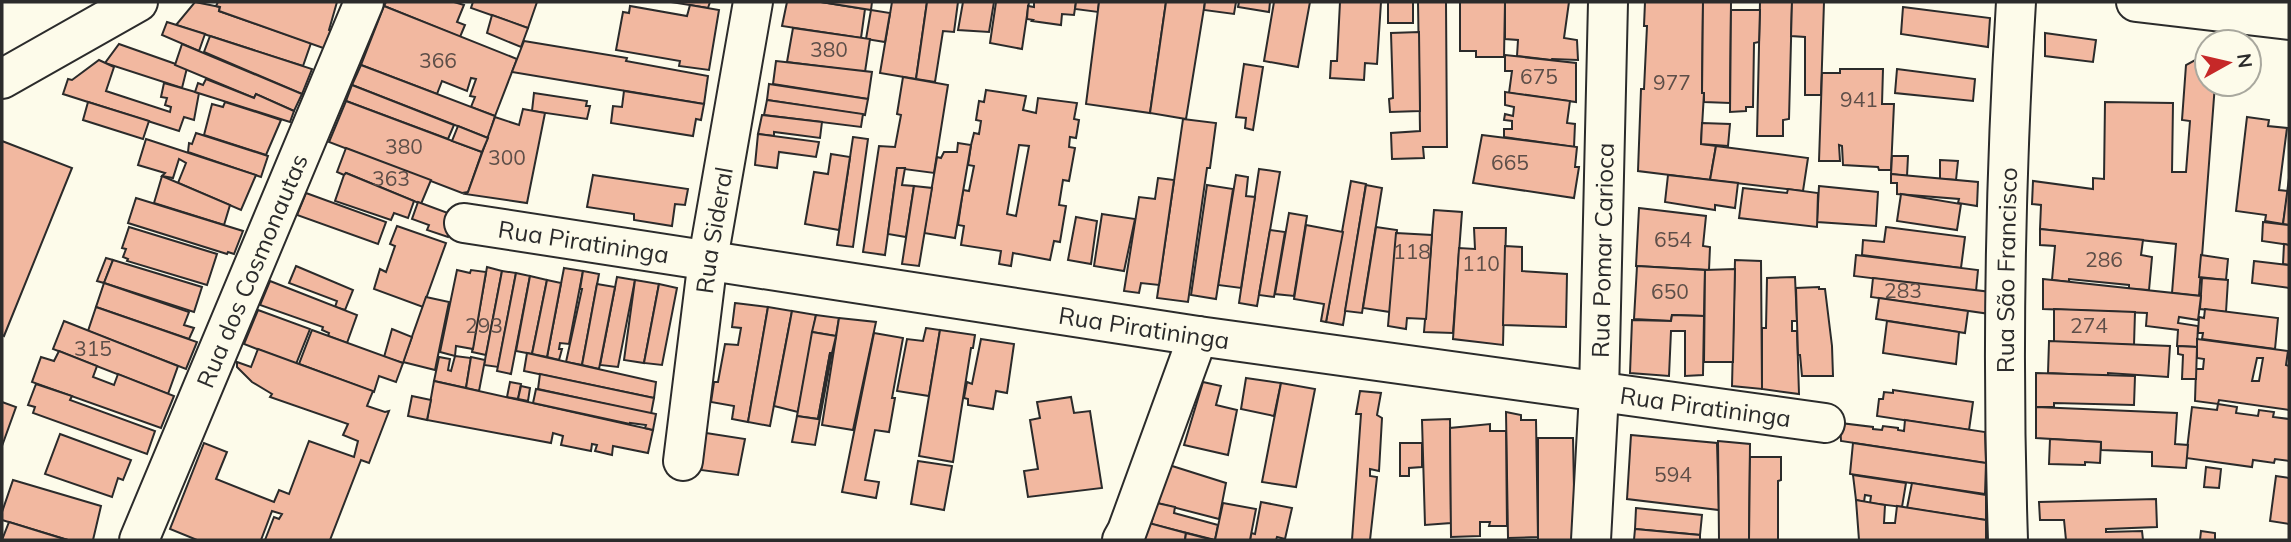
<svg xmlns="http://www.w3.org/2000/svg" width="2291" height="542" font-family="Mulish,sans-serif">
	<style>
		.building { fill: #f2b8a0; stroke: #2b2b2b; stroke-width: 2; fill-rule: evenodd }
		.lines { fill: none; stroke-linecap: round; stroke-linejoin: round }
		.minor-casing { stroke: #2b2b2b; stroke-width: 42 }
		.major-casing { stroke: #2b2b2b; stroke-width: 42 }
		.minor { stroke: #fdfbea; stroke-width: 38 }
		.major { stroke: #fdfbea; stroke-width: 38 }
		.labels { text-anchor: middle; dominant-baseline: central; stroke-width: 5; stroke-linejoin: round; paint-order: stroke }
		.number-label { font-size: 21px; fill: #5d4e48 }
		.street-label { font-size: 24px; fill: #2b2b2b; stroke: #fdfbea }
	</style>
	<rect width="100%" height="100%" fill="#fdfbea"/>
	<!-- building -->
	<g class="building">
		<polygon points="195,2 220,7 219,11 311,43 303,66 176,25"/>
		<polygon points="218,2 337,2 329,30 333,32 326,49 219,11 220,7 216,6"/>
		<polygon points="386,2 454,2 464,5 457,22 465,25 460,37 384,6"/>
		<polygon points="473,2 537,2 528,28 471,8"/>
		<polygon points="671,2 710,2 708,8"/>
		<polygon points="787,2 821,2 865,9 861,38 782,26"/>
		<polygon points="821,2 872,2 871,10"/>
		<polygon points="892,2 927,2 916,79 880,73"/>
		<polygon points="927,2 958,2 954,32 943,31 935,82 916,79"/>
		<polygon points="963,2 994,2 989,32 958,30"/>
		<polygon points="996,2 1029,2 1022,49 990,43"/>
		<polygon points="1034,2 1076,2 1074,15 1062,14 1061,25 1032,21 1033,20 1027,19 1028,6 1034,7"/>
		<polygon points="1076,2 1099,2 1098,12 1075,9"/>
		<polygon points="1099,2 1166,2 1150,113 1086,104"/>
		<polygon points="1166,2 1205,2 1186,119 1150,113"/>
		<polygon points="1205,2 1236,2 1234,14 1204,10"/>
		<polygon points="1239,2 1270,2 1269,12 1238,7"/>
		<polygon points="1274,2 1310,2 1298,67 1264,61"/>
		<polygon points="1340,2 1381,2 1377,64 1365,63 1364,80 1330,78 1331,61 1337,61"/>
		<rect x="1388" y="2" width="25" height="21"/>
		<polygon points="1418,2 1446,2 1447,147 1423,147 1424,158 1392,159 1391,133 1420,131"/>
		<polygon points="1460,2 1505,2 1504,57 1476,57 1476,51 1460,51"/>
		<polygon points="1505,2 1569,2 1564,38 1577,40 1578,60 1552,59 1551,60 1517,56 1518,40 1505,39"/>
		<polygon points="1645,2 1703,2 1702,93 1704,93 1701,144 1716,146 1710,180 1638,171 1641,89 1644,89 1647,26 1644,26"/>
		<polygon points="1703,2 1731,2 1730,103 1704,102 1704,93 1702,93"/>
		<polygon points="1760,2 1792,2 1789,119 1783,120 1783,136 1757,136"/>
		<polygon points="1792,2 1824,2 1821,95 1805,95 1805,37 1791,36"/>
		<polygon points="690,5 719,10 709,70 679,66 680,61 616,50 623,12 629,13 630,6 687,16"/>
		<polygon points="384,6 517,59 495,116 471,107 475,97 470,96 476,79 471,78 467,91 442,81 437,94 361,65"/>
		<polygon points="1903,7 1990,18 1988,47 1901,34"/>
		<polygon points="871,10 890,13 885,42 866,39"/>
		<polygon points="1731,10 1760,10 1759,42 1754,43 1753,107 1746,107 1746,111 1730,112"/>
		<polygon points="492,15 528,28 521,47 487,33"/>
		<polygon points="167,22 205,34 199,51 162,35"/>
		<polygon points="793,28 870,39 865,72 787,62"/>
		<polygon points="1419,32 1420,111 1390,112 1389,99 1393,98 1391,33"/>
		<polygon points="2045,33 2096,40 2093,62 2045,56"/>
		<polygon points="210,36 312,69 302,94 204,52"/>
		<polygon points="524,41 627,58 626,61 708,76 704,104 512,72"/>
		<polygon points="119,44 187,68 182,88 105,63"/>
		<polygon points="182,44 302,94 294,111 256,94 254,98 175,65"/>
		<polygon points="1505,55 1576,63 1576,102 1509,93 1512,71 1505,71"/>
		<polygon points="2197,59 2207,61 2207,84 2215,84 2199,296 2172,293 2176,244 2040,229 2041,205 2032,204 2033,181 2093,189 2093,178 2104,179 2105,102 2173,103 2172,172 2186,172 2190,121 2182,120 2186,65"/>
		<polygon points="99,60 114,67 106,91 170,112 171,107 165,105 167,98 161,97 164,83 199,93 194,120 184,117 179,131 63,94 68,79 72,80"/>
		<polygon points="776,61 872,72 868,99 773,84"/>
		<polygon points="1244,64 1263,67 1253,130 1245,128 1246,118 1236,117"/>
		<polygon points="361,65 495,116 488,138 352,85"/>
		<polygon points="1840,69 1883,69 1882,104 1894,104 1891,170 1879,170 1878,167 1843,165 1842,146 1839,145 1840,161 1819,161 1822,73 1840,73"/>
		<polygon points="1897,69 1975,79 1973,101 1895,93"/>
		<polygon points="903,77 948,85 934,173 897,168 885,255 863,252 879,146 895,147 901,115 897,114"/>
		<polygon points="206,79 254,98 256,94 294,111 290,122 195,92 198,83 203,85"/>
		<polygon points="769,84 868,99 865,115 767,100"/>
		<polygon points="352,85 454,125 448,139 346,101"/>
		<path d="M 986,90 L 1026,96 L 1023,110 L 1036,113 L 1038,98 L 1077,103 L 1074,119 L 1079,120 L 1076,138 L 1070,137 L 1069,147 L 1075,148 L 1069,181 L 1063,180 L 1059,205 L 1066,206 L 1060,242 L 1054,241 L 1050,260 L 1013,253 L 1011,266 L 999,264 L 1001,251 L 961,245 L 964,226 L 958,225 L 963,190 L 969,191 L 974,166 L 968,165 L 971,145 L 974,133 L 979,134 L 981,121 L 976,120 L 979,101 L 984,102 ZM 1019,145 L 1029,146 L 1016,216 L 1007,214 Z"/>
		<polygon points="624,91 704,104 701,120 696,119 693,136 611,123 613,106 622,107"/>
		<polygon points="1505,92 1570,101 1567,123 1575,124 1574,147 1504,137 1504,129 1512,129 1512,121 1504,120 1505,114 1513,116 1514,107 1505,105"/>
		<polygon points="534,93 587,101 586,106 590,106 587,119 532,111"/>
		<polygon points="767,100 863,114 861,127 764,115"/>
		<polygon points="346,101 482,152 468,192 462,193 329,142"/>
		<polygon points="88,102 149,121 143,139 83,120"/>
		<polygon points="225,102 281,120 266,155 204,135 212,104 223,107"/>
		<polygon points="523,109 545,113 527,203 465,194 468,192 495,117 519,125"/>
		<polygon points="762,115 822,122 820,138 774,132 774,136 758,134"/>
		<polygon points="2247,117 2269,120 2268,126 2287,128 2279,190 2288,191 2283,224 2265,221 2266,215 2236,211"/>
		<polygon points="1183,119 1216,123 1210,168 1207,168 1188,302 1157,298"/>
		<polygon points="1702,123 1730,124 1728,146 1701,144"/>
		<polygon points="458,126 488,138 482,152 452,141"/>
		<polygon points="196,133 268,156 261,177 188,152 189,143 192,144"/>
		<polygon points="758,134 819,142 816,157 779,152 777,168 755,165"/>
		<polygon points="1482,135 1577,147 1575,167 1579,167 1574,198 1473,183"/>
		<polygon points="853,137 868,139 853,247 837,245"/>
		<polygon points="146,139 256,175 241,210 178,183 186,163 179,159 173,178 162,176 165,173 138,165"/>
		<polygon points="2,141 72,168 4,336 2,335"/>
		<polygon points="958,143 971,145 955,238 924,233 937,157 941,158 944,152 957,152"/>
		<polygon points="1716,146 1808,158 1803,191 1710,180"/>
		<polygon points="346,148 431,180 421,204 346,173 344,175 337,172"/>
		<polygon points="831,154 850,157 839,230 805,224 814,172 828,174"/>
		<polygon points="1892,156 1908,156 1907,176 1891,174"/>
		<polygon points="1940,160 1958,161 1956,180 1940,179"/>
		<polygon points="897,168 905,168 902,185 914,186 906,237 888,234"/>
		<polygon points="1259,169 1280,172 1257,306 1239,303"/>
		<polygon points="346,173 414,201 408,218 394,213 391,220 335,201 344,175"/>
		<polygon points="1891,174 1978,182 1977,206 1958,203 1959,199 1897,194 1897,183 1891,183"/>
		<polygon points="593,175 688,189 685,205 675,204 672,226 634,220 634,214 587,207"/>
		<polygon points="1236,175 1248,177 1246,196 1255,197 1241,288 1218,285"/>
		<polygon points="1668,175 1738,183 1735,208 1715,205 1715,210 1665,202"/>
		<polygon points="162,176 230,205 224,225 154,203"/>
		<polygon points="1158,178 1174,180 1159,285 1141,283 1139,293 1124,291 1139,197 1155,199"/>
		<polygon points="2289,178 2289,225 2283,224"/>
		<polygon points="1351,181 1366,184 1343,325 1326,322"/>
		<polygon points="1207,185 1233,189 1216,299 1191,295"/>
		<polygon points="1366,185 1382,188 1362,313 1345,311"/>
		<polygon points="914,186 932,188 919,266 902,264"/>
		<polygon points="1819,186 1878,192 1876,226 1817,222"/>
		<polygon points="1743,188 1787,193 1788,189 1818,193 1817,227 1739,218"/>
		<polygon points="306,193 386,222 378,244 297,215"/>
		<polygon points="1901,194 1961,204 1957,230 1897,221"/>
		<polygon points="136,198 243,231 234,254 228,252 227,254 128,223"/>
		<polygon points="418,202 456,216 448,237 427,230 429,225 412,219"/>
		<polygon points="1639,208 1706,216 1703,246 1710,247 1709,270 1636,266"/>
		<polygon points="1434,210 1462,212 1453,333 1424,332"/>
		<polygon points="1289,213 1307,216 1294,296 1275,294"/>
		<polygon points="1102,214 1135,219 1124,271 1094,266"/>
		<polygon points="1076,217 1097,221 1091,264 1068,260"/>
		<polygon points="2263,222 2289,225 2289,245 2262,241"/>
		<polygon points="1306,225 1343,232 1326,322 1321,321 1324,304 1294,299"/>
		<polygon points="397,226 446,243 423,307 374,289 380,269 386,272 395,246 390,244"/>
		<polygon points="129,227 217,254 207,285 127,261 128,259 123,257 126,249 122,248"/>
		<polygon points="1376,227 1397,230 1390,312 1363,308"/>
		<polygon points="1886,227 1965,237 1961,268 1862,255 1863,240 1884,242"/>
		<polygon points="1474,228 1506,228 1503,345 1453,339 1459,248 1475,249"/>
		<polygon points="2040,229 2143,240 2141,255 2152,257 2149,290 2129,289 2129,285 2069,279 2069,282 2052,280 2055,246 2040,245"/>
		<polygon points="1270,230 1285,232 1274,297 1259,295"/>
		<polygon points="1396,233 1432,235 1426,319 1407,318 1406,329 1388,326"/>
		<polygon points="2284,244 2289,245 2289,265 2283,264"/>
		<polygon points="1505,246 1522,247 1522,271 1567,274 1566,327 1503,325"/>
		<polygon points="1856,255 1978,270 1976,291 1854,276"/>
		<polygon points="2201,255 2228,259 2226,280 2199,277"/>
		<polygon points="106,258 113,260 104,283 97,281"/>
		<polygon points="113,260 202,287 194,312 104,283"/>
		<polygon points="1735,260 1761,261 1762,389 1732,386"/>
		<polygon points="2254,261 2289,265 2289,288 2252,283"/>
		<polygon points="296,266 353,290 345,310 335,307 337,301 289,283"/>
		<polygon points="1637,266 1705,270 1704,316 1672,315 1671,321 1634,319"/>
		<polygon points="487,267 502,271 486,355 472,352"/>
		<polygon points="564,268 583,271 569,344 560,343 559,349 562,349 559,360 547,357"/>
		<polygon points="1735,269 1733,362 1704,362 1705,270"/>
		<polygon points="457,270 470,273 471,270 486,272 473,349 456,346 455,356 440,352"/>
		<polygon points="502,271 516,273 498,367 484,365"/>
		<polygon points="583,271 599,274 582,365 566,362 582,289 580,289"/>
		<polygon points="516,273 530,276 511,374 497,371"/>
		<polygon points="530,276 547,280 532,354 516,351"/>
		<polygon points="617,277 635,280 618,367 600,365"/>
		<polygon points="1795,277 1797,321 1792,321 1792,331 1797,331 1799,394 1762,389 1762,328 1766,328 1767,278"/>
		<polygon points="1873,278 1991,292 1990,314 1871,297"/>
		<polygon points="2202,278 2228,280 2226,312 2200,309"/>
		<polygon points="2043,279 2201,296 2198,320 2179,317 2178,323 2198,326 2197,347 2177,346 2178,330 2146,326 2147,313 2043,309"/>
		<polygon points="547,280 561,283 547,357 532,354"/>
		<polygon points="635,280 659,284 644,363 624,360"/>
		<polygon points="270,281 357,315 347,343 328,336 329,333 322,330 323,327 260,305"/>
		<polygon points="104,283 189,312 184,325 194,328 189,339 96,307"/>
		<polygon points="597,284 615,287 599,369 582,365"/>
		<polygon points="659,284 677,288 662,365 644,363"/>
		<polygon points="1819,287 1819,289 1825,289 1832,346 1833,376 1802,376 1800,355 1798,355 1796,288"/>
		<polygon points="426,297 449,302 435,370 403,362"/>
		<polygon points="1879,298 1968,311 1965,333 1876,319"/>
		<polygon points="735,303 768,307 748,422 732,419 734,406 711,402 714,382 718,382 725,344 738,345 741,328 732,327"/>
		<polygon points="96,307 197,342 186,369 88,331"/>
		<polygon points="768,307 792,311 770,426 748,422"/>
		<polygon points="2054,309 2135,312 2134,345 2054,342"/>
		<polygon points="2205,309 2278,318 2275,349 2202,339 2203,333 2198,333 2199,317 2204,318"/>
		<polygon points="258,310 310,329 296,364 244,344"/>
		<polygon points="792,311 816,315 798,412 774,406"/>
		<polygon points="816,315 839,318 836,336 812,332"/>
		<polygon points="1672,315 1704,316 1703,375 1685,376 1685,331 1671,331 1669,376 1630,373 1632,320 1671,321"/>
		<polygon points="839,318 876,322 853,430 822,425"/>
		<polygon points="64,321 178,366 168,394 53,349"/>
		<polygon points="1887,321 1959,332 1956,364 1883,353"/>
		<polygon points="926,328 940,330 929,396 897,391 907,339 923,341"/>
		<polygon points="392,329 412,337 403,363 384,357"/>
		<polygon points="312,330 403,363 396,382 379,376 374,392 299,364"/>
		<polygon points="940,330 975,335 973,348 971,348 953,462 919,456"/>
		<polygon points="812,332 836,336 832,353 830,353 818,419 797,416"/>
		<polygon points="874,333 903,338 892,398 895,398 889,432 875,430 865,480 879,482 876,498 842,492"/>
		<polygon points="981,339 1014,344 1007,393 996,391 993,409 968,405 968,399 964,398 967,382 972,384"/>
		<path d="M 2197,339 L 2288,351 L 2286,365 L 2289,366 L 2289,410 L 2219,400 L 2218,404 L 2195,401 L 2196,369 L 2203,369 L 2204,359 L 2197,358 ZM 2257,358 L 2263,358 L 2259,381 L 2252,381 Z"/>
		<polygon points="2049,341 2170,346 2168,377 2108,373 2108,376 2048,373"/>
		<polygon points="2178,346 2197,347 2196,379 2182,379 2183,355 2178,354"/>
		<polygon points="258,349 373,391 367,406 385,412 389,411 369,463 361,460 330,540 265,540 274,517 279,519 282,514 272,511 261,540 197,540 170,529 204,443 227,452 216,479 274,502 279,490 289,494 309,441 354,457 358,441 343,435 348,424 270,397 272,394 252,382 237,367 237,362 251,367"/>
		<polygon points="59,351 97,366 93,377 114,385 118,374 174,396 161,428 32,382 41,357 54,361"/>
		<polygon points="527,353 656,382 654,398 524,371"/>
		<polygon points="830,353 832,353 815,445 792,442 797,416 818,419"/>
		<polygon points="455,356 471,358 466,388 434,381 439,357 450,359 448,370 451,371"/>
		<polygon points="471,357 485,360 479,391 466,388"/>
		<polygon points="2036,373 2135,376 2134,405 2054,403 2054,407 2036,407"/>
		<polygon points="540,374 654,398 651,414 538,389"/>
		<polygon points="1246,378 1281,383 1274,416 1241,409"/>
		<polygon points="434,381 653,430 648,453 613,446 612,455 595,451 597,445 592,444 591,451 561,445 563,436 553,433 551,443 427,420"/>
		<polygon points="510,382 521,384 518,399 507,397"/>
		<polygon points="1203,382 1221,386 1216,405 1237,410 1228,455 1184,445"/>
		<polygon points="1281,383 1315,389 1296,487 1262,482"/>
		<polygon points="36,384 72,396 70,400 155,431 147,454 33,413 35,407 28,405"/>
		<polygon points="521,386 530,388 528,401 518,399"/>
		<polygon points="536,389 656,414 653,430 645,428 646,425 630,423 630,424 533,403"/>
		<polygon points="1893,390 1973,402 1969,430 1877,416 1879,399 1883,399 1884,392 1893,393"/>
		<polygon points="1360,391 1381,393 1377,415 1382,418 1379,471 1370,469 1370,476 1377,477 1370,540 1352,540 1361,414 1356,414"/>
		<polygon points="412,396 431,400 427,420 408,416"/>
		<polygon points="1071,397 1074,413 1090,411 1102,488 1028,497 1024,471 1038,469 1030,420 1040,418 1037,402"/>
		<polygon points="2,402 16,407 2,446"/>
		<polygon points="2218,404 2237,407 2236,413 2258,416 2259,410 2274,412 2273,417 2289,419 2289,461 2275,459 2274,463 2253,460 2252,467 2186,458 2192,407 2217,410"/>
		<polygon points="2036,407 2177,413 2175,444 2188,445 2186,468 2152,466 2152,452 2101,450 2101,442 2036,438"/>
		<polygon points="1506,412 1521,415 1521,420 1536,420 1538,537 1508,538"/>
		<polygon points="1450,419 1451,523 1425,525 1422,420"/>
		<polygon points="1905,420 1985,432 1986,463 1841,441 1840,423 1873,427 1873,429 1882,430 1883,426 1898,428 1898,430 1904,431"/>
		<polygon points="1490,424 1490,431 1506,431 1507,526 1489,526 1490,522 1480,522 1480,536 1451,537 1450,428"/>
		<polygon points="706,433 745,439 738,475 701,470"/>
		<polygon points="60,434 131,460 123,480 118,478 112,497 45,474"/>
		<polygon points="1631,435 1717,443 1719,510 1627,499"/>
		<polygon points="1538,438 1573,438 1575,540 1538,540"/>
		<polygon points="2050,439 2101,442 2100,463 2085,462 2085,465 2049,464"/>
		<polygon points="1718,441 1750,444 1749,540 1719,540"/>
		<polygon points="1400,443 1422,443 1422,467 1409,468 1409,476 1400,476"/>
		<polygon points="1853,443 1986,463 1985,494 1850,474"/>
		<polygon points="1750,457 1781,457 1781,480 1778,481 1778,540 1749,540"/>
		<polygon points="918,461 952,466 944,510 911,504"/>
		<polygon points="1169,465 1226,483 1219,519 1157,503"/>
		<polygon points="2206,467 2221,469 2219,488 2204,487"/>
		<polygon points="1853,475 1906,483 1902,507 1870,503 1871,496 1865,495 1864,502 1856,500"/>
		<polygon points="2276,476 2289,478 2289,524 2270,521"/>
		<polygon points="13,480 101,506 93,540 68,540 2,520 2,512"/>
		<polygon points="1912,483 1986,495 1986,520 1907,508"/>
		<polygon points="2156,499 2157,527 2106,529 2106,532 2142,531 2143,540 2066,540 2064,520 2040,520 2039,502"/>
		<polygon points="1856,500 1885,505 1884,523 1895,523 1897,506 1986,520 1986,540 1859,540"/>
		<polygon points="1261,502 1292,508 1285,539 1277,537 1276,540 1250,540 1251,533 1255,534"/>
		<polygon points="1157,503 1175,507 1174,513 1218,525 1215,540 1151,524"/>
		<polygon points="1223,503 1256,509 1250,540 1215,540"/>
		<polygon points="1636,508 1702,515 1700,535 1635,529"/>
		<polygon points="9,522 64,539 68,540 2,540"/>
		<polygon points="1149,523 1186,533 1185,540 1144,540"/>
		<polygon points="1635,529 1700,535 1700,540 1634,540"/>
		<polygon points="2201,531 2215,533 2215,540 2200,540"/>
		<polygon points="1186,533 1213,540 1185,540"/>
	</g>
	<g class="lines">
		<!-- minor casing -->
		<g class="minor-casing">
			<g id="minor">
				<path id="s1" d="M 464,223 L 1198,336 L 1825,423"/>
				<path id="s2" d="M 683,461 L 708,259 L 753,2"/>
				<path id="s3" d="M 139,540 L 364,2"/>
				<polyline points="1122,540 1127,531 1198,336"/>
				<path id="s4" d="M 1591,540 L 1599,393 L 1608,2"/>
				<path id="s5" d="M 2008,540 C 2002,361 2005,181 2016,2"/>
			</g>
		</g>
		<!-- major casing -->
		<g class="major-casing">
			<g id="major">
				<polyline points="2136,2 2289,20"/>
				<polyline points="2,79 138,2"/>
			</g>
		</g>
		<!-- minor -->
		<use href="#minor" class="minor"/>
		<!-- major -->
		<use href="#major" class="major"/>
	</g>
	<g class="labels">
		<!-- number labels -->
		<g class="number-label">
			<text x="829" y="49">380</text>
			<text x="438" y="60">366</text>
			<text x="1539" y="76">675</text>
			<text x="1672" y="82">977</text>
			<text x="1859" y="99">941</text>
			<text x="404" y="146">380</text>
			<text x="507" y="157">300</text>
			<text x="1510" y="162">665</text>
			<text x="391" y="178">363</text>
			<text x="1673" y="239">654</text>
			<text x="1412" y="251">118</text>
			<text x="2104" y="259">286</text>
			<text x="1481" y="263">110</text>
			<text x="1903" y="290">283</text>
			<text x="1670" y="291">650</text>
			<text x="484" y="325">293</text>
			<text x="2089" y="325">274</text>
			<text x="93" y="348">315</text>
			<text x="1673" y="474">594</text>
		</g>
		<!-- street labels -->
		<g class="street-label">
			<text stroke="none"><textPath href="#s2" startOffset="233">Rua Sideral</textPath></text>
			<text stroke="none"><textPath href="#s1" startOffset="121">Rua Piratininga</textPath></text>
			<text stroke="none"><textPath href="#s4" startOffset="290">Rua Pomar Carioca</textPath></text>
			<text stroke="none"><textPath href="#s3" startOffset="292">Rua dos Cosmonautas</textPath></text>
			<text stroke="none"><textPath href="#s5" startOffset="270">Rua São Francisco</textPath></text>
			<text stroke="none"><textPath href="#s1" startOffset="688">Rua Piratininga</textPath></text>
			<text stroke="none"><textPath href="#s1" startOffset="1255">Rua Piratininga</textPath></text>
		</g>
	</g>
	<!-- border -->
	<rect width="2291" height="542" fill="none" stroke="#2b2b2b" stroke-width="7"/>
	<!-- north arrow -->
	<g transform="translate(2228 63) rotate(82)"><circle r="33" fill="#fdfbea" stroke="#a9a89e" stroke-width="2"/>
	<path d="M0-5L12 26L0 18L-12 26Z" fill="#c62828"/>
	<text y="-10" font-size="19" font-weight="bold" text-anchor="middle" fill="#2b2b2b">N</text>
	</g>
</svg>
